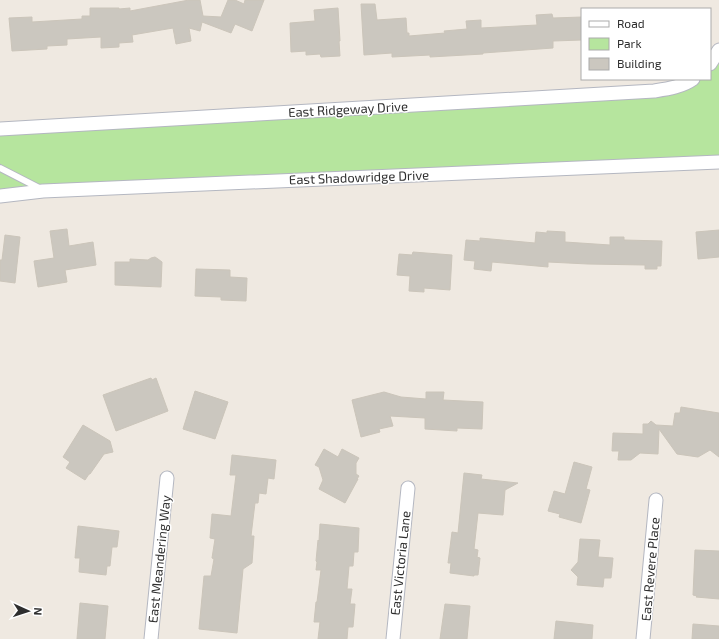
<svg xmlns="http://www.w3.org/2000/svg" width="719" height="639" font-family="'Exo 2',sans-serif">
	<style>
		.green { fill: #b6e59e }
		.building { fill: #cbc7bf; stroke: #cbc5ba }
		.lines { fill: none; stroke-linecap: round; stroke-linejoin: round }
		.lane-casing { stroke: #b4b7c1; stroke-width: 8 }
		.street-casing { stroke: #b4b7c1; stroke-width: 15 }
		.lane { stroke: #fff; stroke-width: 6 }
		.street { stroke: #fff; stroke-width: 13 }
		.labels { text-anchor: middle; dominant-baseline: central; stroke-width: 3; stroke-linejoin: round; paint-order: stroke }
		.street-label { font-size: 13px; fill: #2e2e2e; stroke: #fff }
	</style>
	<rect width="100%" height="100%" fill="#efe9e1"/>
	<!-- green -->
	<polygon class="green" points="719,50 719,162 0,196 0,129 654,91 693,79 710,79 710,64"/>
	<!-- building -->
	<g class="building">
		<polygon points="189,0 200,0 203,16 221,17 228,0 235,0 244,4 245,0 264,0 252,31 235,24 231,33 202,22 200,31 189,28 191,41 176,44 173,28 132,35 133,42 119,43 119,47 101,48 101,37 67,39 67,45 47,46 47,49 12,51 9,18 32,17 32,22 82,19 82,16 90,16 90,8 119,8 119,9 130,8 130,11"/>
		<polygon points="361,4 375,4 377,20 406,18 407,33 409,33 409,36 445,33 444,31 467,29 466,21 481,20 481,28 537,25 536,15 552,14 553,18 582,17 582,40 553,41 553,48 483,53 483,54 430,57 430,55 392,57 392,53 364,55"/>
		<polygon points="338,8 340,41 339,41 340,56 321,57 320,54 306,55 306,51 291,52 290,23 315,21 314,10"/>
		<polygon points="67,229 69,246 93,242 96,265 65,270 67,282 38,287 34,261 54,258 50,231"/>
		<polygon points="719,230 719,257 698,259 696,232"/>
		<polygon points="547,231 565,232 565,242 610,245 610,237 624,237 624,240 662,241 661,266 657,266 657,269 645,269 645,265 588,264 548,262 548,267 492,262 491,271 474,269 475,261 464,260 466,240 480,241 480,238 535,243 536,232 547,233"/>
		<polygon points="5,235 20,237 15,283 0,281 0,260 2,260"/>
		<polygon points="413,252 452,255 450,290 424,288 424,292 409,291 410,276 397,275 399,254 412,255"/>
		<polygon points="155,257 158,259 162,262 161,287 115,285 115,262 130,262 130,259 148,260 151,258"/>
		<polygon points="196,269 230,270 230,277 247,278 246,301 221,300 221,297 195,296"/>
		<polygon points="151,378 152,380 156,378 168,411 116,431 103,395"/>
		<polygon points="195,391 228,402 215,439 183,429"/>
		<polygon points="384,392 401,397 426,399 426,392 444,392 443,400 483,402 482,429 457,428 457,431 425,429 425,418 390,416 393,426 379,429 380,432 361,437 352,400"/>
		<polygon points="681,407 719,413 719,457 710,450 698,457 677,454 659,429 658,454 640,453 631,460 618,460 619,451 612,451 613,433 643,434 643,424 648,424 651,421 656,425 673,426 675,413 680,413"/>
		<polygon points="83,425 110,441 113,452 104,454 90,474 89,474 85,480 66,468 70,462 63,457"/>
		<polygon points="324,449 338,457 342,449 359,458 356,463 356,474 359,476 357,479 358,479 345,503 319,489 323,480 319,467 315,465"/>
		<polygon points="232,455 276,460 274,479 268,478 266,494 259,493 258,503 255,503 251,536 254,536 252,563 243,569 237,633 199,629 204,576 211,576 214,559 212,558 215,539 210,538 212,514 231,516 236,475 230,475"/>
		<polygon points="574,462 592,467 586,489 590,490 581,523 559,517 560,514 548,511 554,491 565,494"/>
		<polygon points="464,473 482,475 481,479 518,483 505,490 503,515 478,513 474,549 478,550 477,557 480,558 478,575 474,575 474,576 450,573 451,563 448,563 452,532 458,533"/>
		<polygon points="320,524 359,528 358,552 354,552 353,566 349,566 347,589 352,589 350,604 355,604 353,627 348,627 347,639 318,639 320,622 314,622 316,602 317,602 321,570 316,570 317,562 316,561 318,540 319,541"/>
		<polygon points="78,526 119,531 117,547 112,547 110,566 107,566 106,575 79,572 80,558 75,558"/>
		<polygon points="580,539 600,540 598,557 613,558 611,578 604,578 603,587 577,585 578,577 571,570 578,562"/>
		<polygon points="695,550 719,551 719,599 696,597 697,596 693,595"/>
		<polygon points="80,603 108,606 105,639 77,639"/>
		<polygon points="445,604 470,606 467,639 440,639"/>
		<polygon points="556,621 593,625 592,639 554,639"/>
		<polygon points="693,624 719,626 719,639 692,639"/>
	</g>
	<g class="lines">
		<!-- lane casing -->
		<g class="lane-casing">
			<polyline id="lane" points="0,168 41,189"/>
		</g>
		<!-- street casing -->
		<g class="street-casing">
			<g id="street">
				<polyline points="710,64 719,50"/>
				<path d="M 0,129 L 654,91 C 667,89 682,87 693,79"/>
				<polyline points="0,196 43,191 719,162"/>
				<polyline points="151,639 167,478"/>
				<polyline points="393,639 408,488"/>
				<polyline points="643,639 656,500"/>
			</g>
		</g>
		<!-- lane -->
		<use href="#lane" class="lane"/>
		<!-- street -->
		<use href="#street" class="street"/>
	</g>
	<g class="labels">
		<!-- street labels -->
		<g class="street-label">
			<text transform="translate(348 109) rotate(-3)">East Ridgeway Drive</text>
			<text transform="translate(359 177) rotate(-2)">East Shadowridge Drive</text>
			<text transform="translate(159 559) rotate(-84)">East Meandering Way</text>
			<text transform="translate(400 563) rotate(-84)">East Victoria Lane</text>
			<text transform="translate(650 569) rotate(-85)">East Revere Place</text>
		</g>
	</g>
	<!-- legend -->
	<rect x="581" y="8" width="130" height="72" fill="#ffffff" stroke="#ababab"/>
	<rect x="589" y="21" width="20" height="6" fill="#ffffff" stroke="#ababab"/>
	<text x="617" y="28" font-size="12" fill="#2e2e2e">Road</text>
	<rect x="589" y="38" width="20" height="12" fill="#b6e59e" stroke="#ababab"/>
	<text x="617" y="48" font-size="12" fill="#2e2e2e">Park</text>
	<rect x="589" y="58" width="20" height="12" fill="#cbc7bf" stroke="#ababab"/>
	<text x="617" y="68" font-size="12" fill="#2e2e2e">Building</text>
	<!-- north arrow -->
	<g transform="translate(28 611) rotate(93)" stroke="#ffffff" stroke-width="3" paint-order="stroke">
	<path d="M0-3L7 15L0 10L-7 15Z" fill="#2e2e2e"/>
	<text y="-6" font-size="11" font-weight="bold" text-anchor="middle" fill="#2e2e2e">N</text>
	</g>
</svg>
